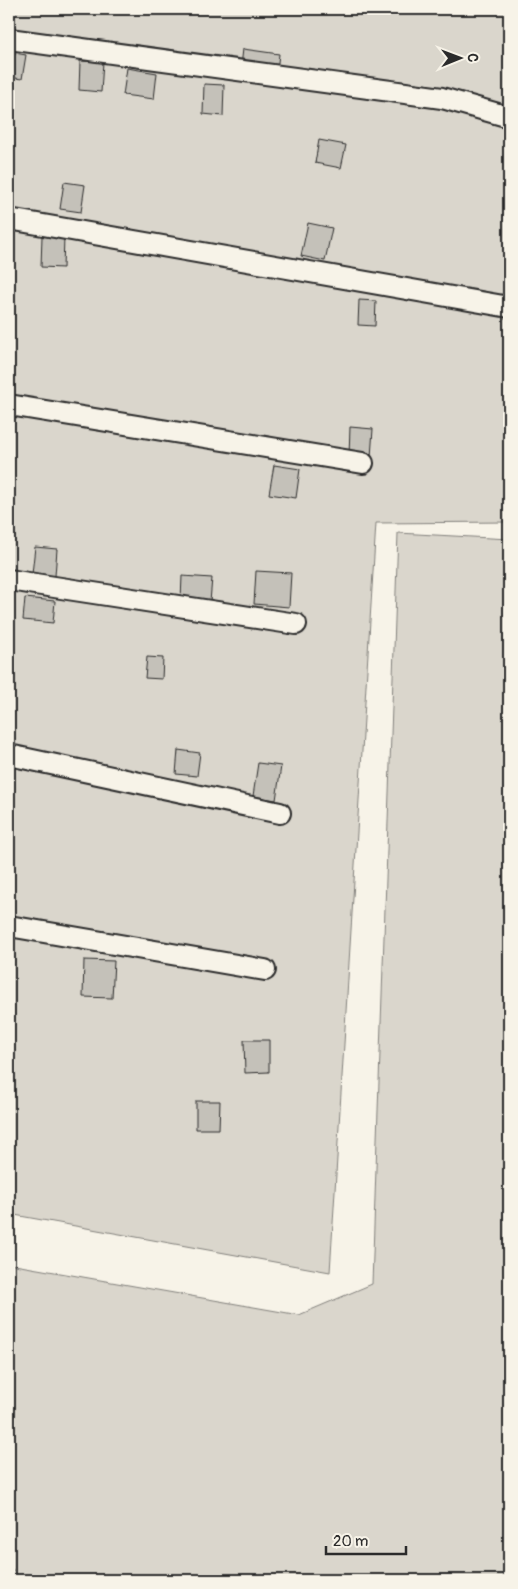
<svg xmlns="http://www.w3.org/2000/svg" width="518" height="1589" font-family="Pangolin,sans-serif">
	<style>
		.green { fill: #dad6cc; stroke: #82807c }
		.building { fill: #c4c1b9; stroke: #2b2b2b }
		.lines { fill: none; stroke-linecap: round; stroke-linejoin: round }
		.minor-casing { stroke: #2b2b2b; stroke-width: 24 }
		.path { stroke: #2b2b2b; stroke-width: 3; stroke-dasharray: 5 4; stroke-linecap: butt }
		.minor { stroke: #f7f3e8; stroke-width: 20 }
	</style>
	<rect width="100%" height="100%" fill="#f7f3e8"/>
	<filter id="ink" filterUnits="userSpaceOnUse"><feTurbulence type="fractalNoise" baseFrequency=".02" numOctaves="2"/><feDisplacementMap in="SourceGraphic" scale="10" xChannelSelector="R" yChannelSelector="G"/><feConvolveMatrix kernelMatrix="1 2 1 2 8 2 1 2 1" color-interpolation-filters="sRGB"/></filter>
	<g filter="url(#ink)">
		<!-- green -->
		<g class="green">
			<polygon points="9,9 509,9 509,522 376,523 330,1272 9,1214"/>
			<polygon points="398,533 509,539 509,1580 9,1580 9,1264 299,1315 372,1284"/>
		</g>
		<!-- building -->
		<g class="building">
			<polygon points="243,49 279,54 277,71 241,66"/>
			<polygon points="9,52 26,55 22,79 9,77"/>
			<polygon points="80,61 103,62 101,92 79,90"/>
			<polygon points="127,68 157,73 154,99 123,95"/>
			<polygon points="204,84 224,85 223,116 203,114"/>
			<polygon points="319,140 346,145 341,168 315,163"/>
			<polygon points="64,182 85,185 81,212 60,209"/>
			<polygon points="308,223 332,228 325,261 301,256"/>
			<polygon points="42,236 64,237 63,268 41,267"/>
			<polygon points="359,300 376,301 375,326 358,325"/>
			<polygon points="350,427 373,429 371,457 349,456"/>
			<polygon points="274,465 300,469 296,498 269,494"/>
			<polygon points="35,547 57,549 55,576 32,574"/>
			<polygon points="256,571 291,573 289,607 254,604"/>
			<polygon points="182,576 212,578 210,602 181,600"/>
			<polygon points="25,598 55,601 53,623 23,620"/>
			<polygon points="147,657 163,658 162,679 145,678"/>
			<polygon points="178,750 200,753 197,776 176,774"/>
			<polygon points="258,763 281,766 276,800 253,796"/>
			<polygon points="84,960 114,961 112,998 83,997"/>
			<polygon points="244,1040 269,1040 269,1072 245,1073"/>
			<polygon points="196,1101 220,1101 219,1129 196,1129"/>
		</g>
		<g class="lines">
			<!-- minor casing -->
			<g class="minor-casing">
				<g id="minor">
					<polyline points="9,39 442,98 509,117"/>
					<polyline points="9,219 509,307"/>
					<polyline points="9,405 363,463"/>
					<polyline points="9,580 296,624"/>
					<polyline points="9,755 280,813"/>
					<polyline points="9,926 265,970"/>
				</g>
			</g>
			<!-- path -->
			<polyline class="path" points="9,1568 20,1580"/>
			<!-- minor -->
			<use href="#minor" class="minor"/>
		</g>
	</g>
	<!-- margin -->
	<rect width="518" height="1589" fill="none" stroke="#f7f3e8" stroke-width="30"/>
	<rect x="15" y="15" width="488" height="1559" fill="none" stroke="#2b2b2b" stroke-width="2" filter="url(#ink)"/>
	<!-- north arrow -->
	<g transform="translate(460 58) rotate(89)" stroke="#f7f3e8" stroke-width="4" paint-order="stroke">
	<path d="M0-4L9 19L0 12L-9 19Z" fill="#2b2b2b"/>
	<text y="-8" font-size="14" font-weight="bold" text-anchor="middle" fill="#2b2b2b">С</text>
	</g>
	<!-- scale -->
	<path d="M326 1546v8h80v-8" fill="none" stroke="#2b2b2b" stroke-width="2.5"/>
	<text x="333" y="1546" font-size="15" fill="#2b2b2b" stroke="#f7f3e8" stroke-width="4" paint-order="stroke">20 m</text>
</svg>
